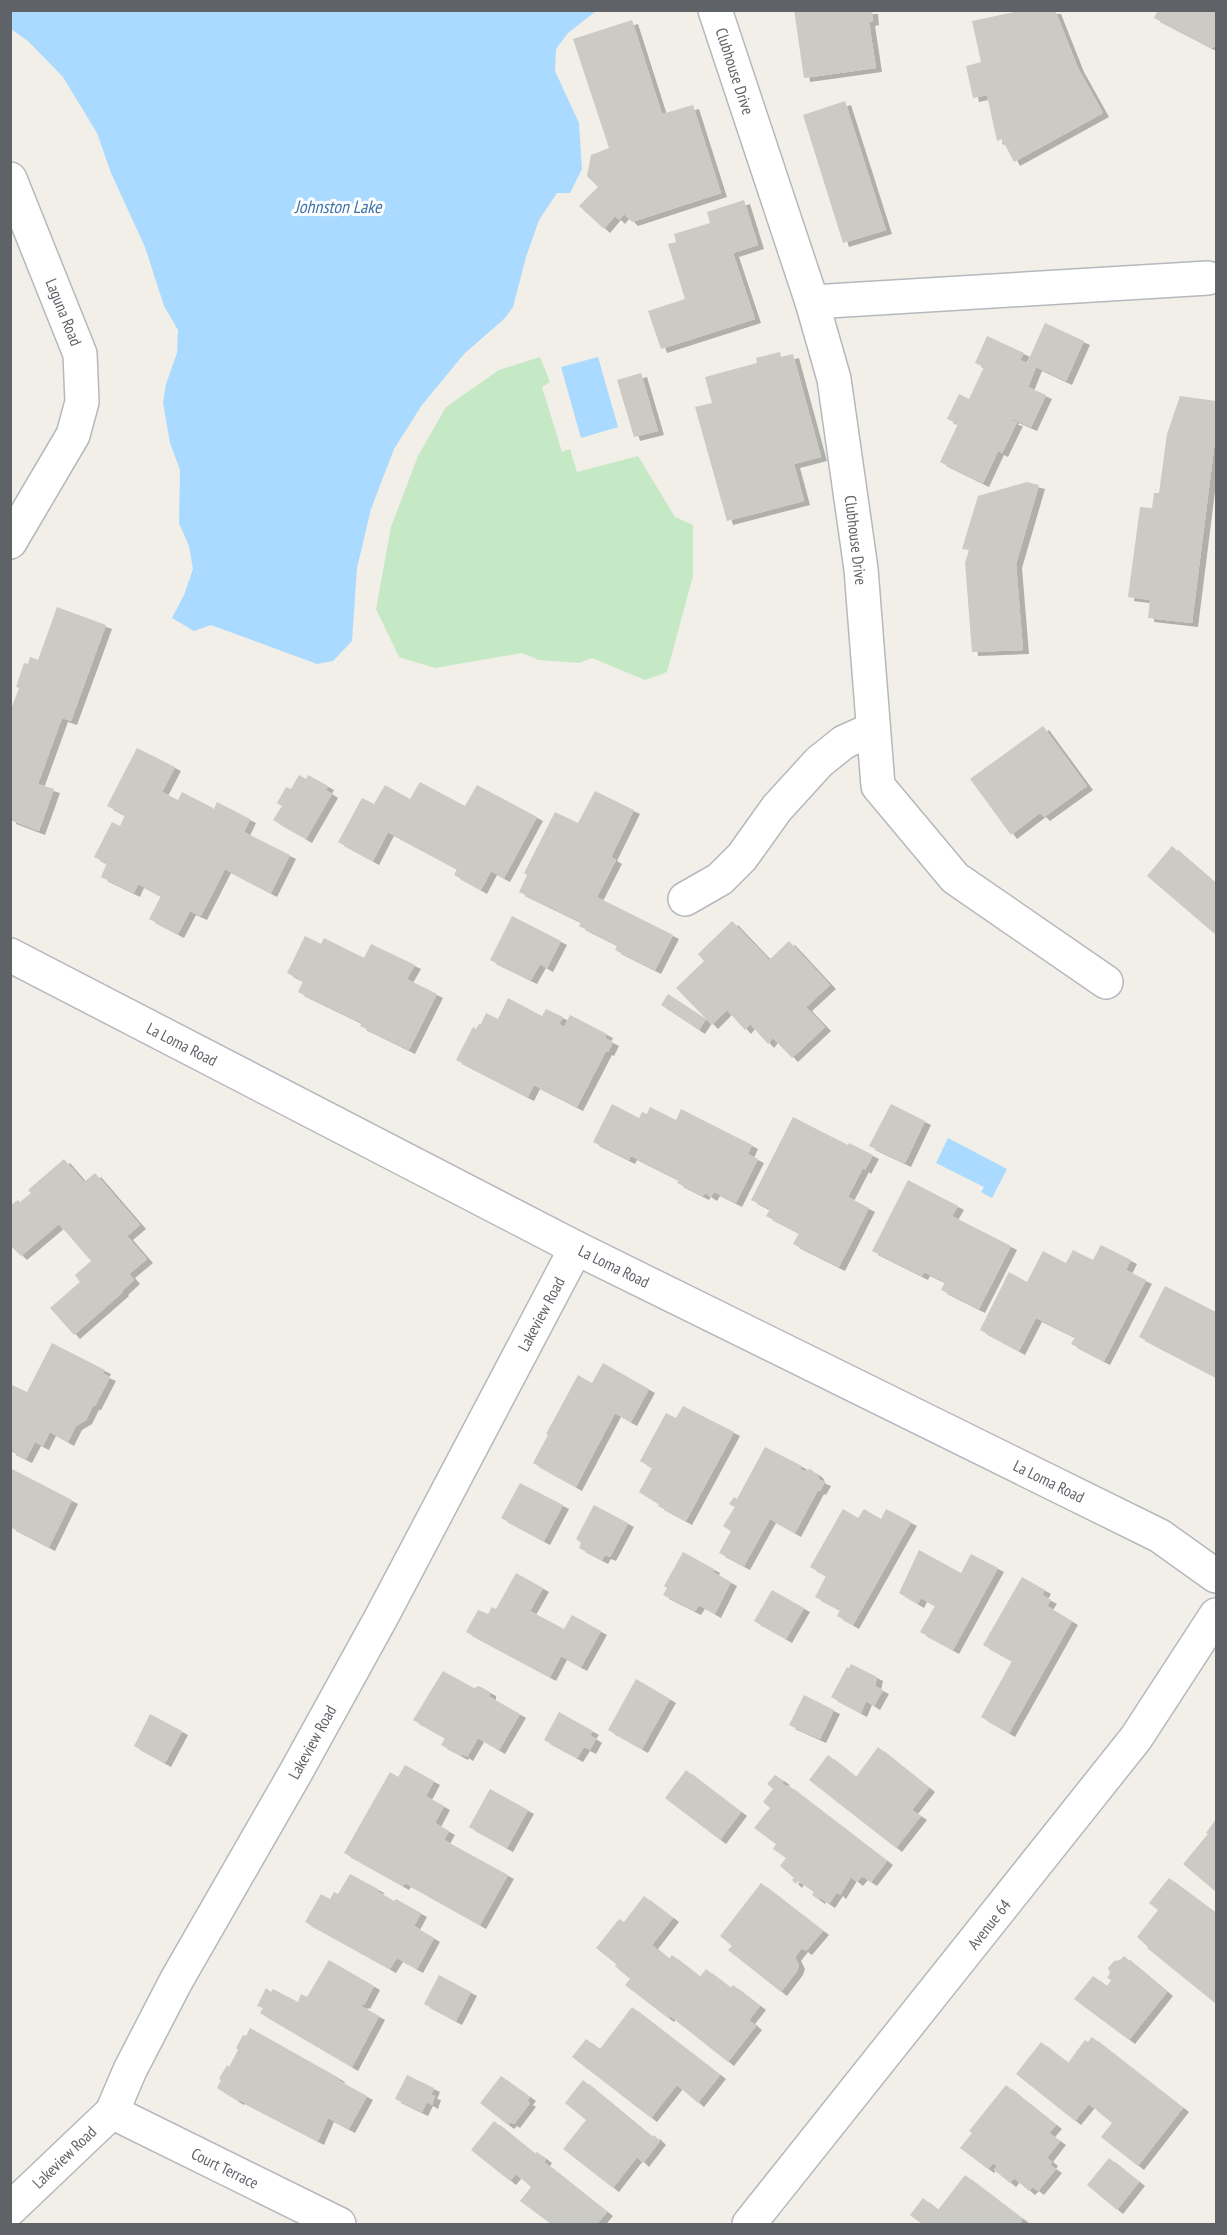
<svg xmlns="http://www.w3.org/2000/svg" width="1227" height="2235" font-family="'PT Sans Narrow',sans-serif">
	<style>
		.green { fill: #c5e8c5 }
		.water { fill: #aadaff }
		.building { fill: #cccac5; filter: url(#shadow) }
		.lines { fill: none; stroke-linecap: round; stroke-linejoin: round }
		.minor-casing { stroke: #b5b8bc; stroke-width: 36 }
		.minor { stroke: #fff; stroke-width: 33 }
		.labels { text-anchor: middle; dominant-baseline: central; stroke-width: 6; stroke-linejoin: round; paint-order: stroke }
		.street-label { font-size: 16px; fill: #5f6368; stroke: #fff }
		.water-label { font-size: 18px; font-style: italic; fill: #4174aa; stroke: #fff }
	</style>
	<defs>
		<filter id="shadow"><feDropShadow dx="6" dy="4" stdDeviation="0" flood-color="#0004"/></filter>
	</defs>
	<rect width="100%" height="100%" fill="#f1efe8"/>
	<!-- green -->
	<polygon class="green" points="540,357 550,382 542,387 562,452 570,449 577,472 638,456 675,517 693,525 693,576 667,672 645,680 592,658 579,663 539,660 522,653 435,668 399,657 376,609 391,527 418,456 446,407 499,370"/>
	<!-- water -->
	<g class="water">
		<polygon points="11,10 596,11 568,33 556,49 555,71 579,123 582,169 570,193 557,193 539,220 526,257 513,307 505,318 464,354 422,405 394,449 371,509 357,568 352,641 333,661 317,664 211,625 194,631 172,618 184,595 193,569 189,546 179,523 180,470 170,443 163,403 166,384 177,353 178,330 164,306 145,247 111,173 97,133 63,77 28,41 11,29"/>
		<polygon points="598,357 618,427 581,438 561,367"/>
		<polygon points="948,1138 1007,1169 992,1198 981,1192 984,1187 936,1163"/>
	</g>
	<!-- building -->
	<g class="building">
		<polygon points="794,10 872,10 873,21 869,22 876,68 804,78"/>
		<polygon points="1024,10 1055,10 1078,68 1103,113 1014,162 1002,139 997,141 987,95 973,98 966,66 981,62 972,21"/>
		<polygon points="1158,10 1216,10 1216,46 1212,48 1154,18"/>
		<polygon points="632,20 662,114 693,105 721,193 632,222 624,214 619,220 615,216 604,229 579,206 598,187 587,176 591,155 609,148 573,39"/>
		<polygon points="845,101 886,230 843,243 803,115"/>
		<polygon points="744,200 758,245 733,253 755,319 661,349 648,311 685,299 668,244 676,242 674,234 710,223 707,212"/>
		<polygon points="1045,323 1084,341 1066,381 1036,367 1028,387 1046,395 1031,427 1013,419 1012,421 1017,422 1002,453 998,451 983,483 940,462 958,424 947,419 959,394 969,399 984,367 975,363 987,336 1024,353 1020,360 1027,363"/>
		<polygon points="780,352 781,357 793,354 821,457 794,464 804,501 727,521 695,407 712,403 705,377 757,363 756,358"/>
		<polygon points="641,373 658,431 634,437 617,380"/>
		<polygon points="1180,396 1216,401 1216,440 1215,440 1192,623 1148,618 1150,600 1128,597 1140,507 1152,508 1154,493 1159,493 1167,434"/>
		<polygon points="1027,482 1039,485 1016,564 1023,650 972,652 965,563 969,550 962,549 978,496"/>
		<polygon points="57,607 106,625 71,721 62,718 38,784 54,789 39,831 10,820 10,712 19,688 16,687 24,663 28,664 30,657 38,660"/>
		<polygon points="1043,726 1087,786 1044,817 1040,813 1011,835 970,779"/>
		<polygon points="137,748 175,767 162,792 178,800 182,792 213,808 211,815 217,802 250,819 244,832 290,855 271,893 225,869 201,916 190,911 178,934 149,919 161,896 138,884 134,893 101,877 107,863 94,857 112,822 120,826 125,815 107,806"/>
		<polygon points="299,775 306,779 308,775 328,786 326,790 332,794 306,839 273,820 282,806 277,803 286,787 291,789"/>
		<polygon points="420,782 465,806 477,785 537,817 504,878 491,871 481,890 454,875 457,869 388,832 373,861 338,842 362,798 374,804 385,785 410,799"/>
		<polygon points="595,791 634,810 611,857 616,860 597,897 673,935 655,970 615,950 617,945 579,926 581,922 519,892 527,875 524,873 555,812 578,823"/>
		<polygon points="1172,846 1216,884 1216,935 1147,876"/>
		<polygon points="512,916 561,941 547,968 540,964 531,980 490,960"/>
		<polygon points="732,921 769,960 789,941 830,985 806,1007 825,1027 792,1058 773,1038 768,1044 750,1024 745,1030 727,1010 712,1025 676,988 704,961 698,954"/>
		<polygon points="305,936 321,944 324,938 364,958 371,944 415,965 407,979 437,994 409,1050 360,1026 362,1023 298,992 303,981 287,973"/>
		<polygon points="668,994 706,1019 699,1030 661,1005"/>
		<polygon points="508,998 542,1016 546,1009 563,1017 559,1024 564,1027 570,1015 607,1034 605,1038 613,1042 608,1052 606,1051 577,1107 534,1085 528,1097 456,1060 473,1027 476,1029 479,1024 481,1024 486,1013 498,1019"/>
		<polygon points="612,1104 639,1118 642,1112 647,1114 650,1107 676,1120 681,1109 752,1145 748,1154 758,1159 736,1203 714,1192 711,1197 705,1193 703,1196 677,1183 679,1180 631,1156 629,1160 593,1142"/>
		<polygon points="891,1104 925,1121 905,1163 869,1146"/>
		<polygon points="793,1117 848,1145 849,1143 873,1155 865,1170 863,1168 848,1197 869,1208 839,1267 793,1244 799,1233 766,1216 770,1209 751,1200"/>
		<polygon points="64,1159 84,1182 95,1173 140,1225 127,1236 147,1259 129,1274 134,1280 122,1291 123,1292 74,1335 50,1308 80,1282 75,1275 91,1261 59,1224 21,1256 10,1245 10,1206 18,1200 20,1202 31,1193 28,1190"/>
		<polygon points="908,1180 958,1206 952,1216 1011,1246 979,1309 941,1290 945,1282 924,1272 922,1276 872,1251"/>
		<polygon points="1101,1245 1131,1260 1126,1270 1146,1280 1104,1361 1071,1344 1075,1337 1036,1318 1019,1351 980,1330 1009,1272 1027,1282 1043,1251 1066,1263 1073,1250 1093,1260"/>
		<polygon points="1165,1286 1216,1312 1216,1377 1139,1337"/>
		<polygon points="52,1343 105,1370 103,1374 110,1377 95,1406 93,1406 86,1420 76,1426 68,1442 50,1432 43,1446 35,1442 26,1459 10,1451 10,1384 27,1392"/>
		<polygon points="603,1363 649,1389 631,1422 615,1413 576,1487 533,1463 548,1435 546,1434 578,1375 592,1383"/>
		<polygon points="683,1406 734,1432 686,1521 658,1506 659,1504 639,1492 652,1468 640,1461 666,1413 676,1418"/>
		<polygon points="765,1447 802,1466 800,1469 803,1471 810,1469 817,1474 820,1480 825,1482 820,1491 818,1490 795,1533 770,1519 744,1566 719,1553 731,1531 723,1526 735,1507 729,1504 734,1497 737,1499"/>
		<polygon points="10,1468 72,1500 49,1547 10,1527"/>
		<polygon points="520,1483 563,1505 544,1541 501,1518"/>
		<polygon points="594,1505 628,1523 610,1557 605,1555 602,1560 579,1548 581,1543 576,1539"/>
		<polygon points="843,1509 858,1518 864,1509 881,1519 886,1509 911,1522 853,1625 837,1616 840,1610 815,1597 826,1576 810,1567"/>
		<polygon points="919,1550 961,1573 971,1554 998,1568 953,1650 920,1632 935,1606 921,1598 918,1604 899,1593"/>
		<polygon points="683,1552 714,1569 713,1572 731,1582 715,1614 699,1605 695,1611 663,1595 667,1588 664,1586"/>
		<polygon points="516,1573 543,1588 530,1611 564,1629 572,1615 601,1631 581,1667 561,1656 550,1677 466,1632 478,1610 488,1614 492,1607 496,1609"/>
		<polygon points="1022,1577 1045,1590 1042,1595 1051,1600 1047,1606 1072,1621 1009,1733 981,1717 1012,1661 983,1645"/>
		<polygon points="772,1590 804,1608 786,1639 754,1621"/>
		<polygon points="851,1664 877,1677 875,1686 883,1690 874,1706 866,1701 861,1713 831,1697 847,1667 849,1668"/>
		<polygon points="443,1671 474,1688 479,1686 490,1692 490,1697 520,1714 499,1750 478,1738 467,1757 463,1754 462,1756 441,1745 445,1738 413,1720"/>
		<polygon points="636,1679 670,1699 642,1749 608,1730"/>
		<polygon points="804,1695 834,1710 820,1739 789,1725"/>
		<polygon points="559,1712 593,1731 590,1735 596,1739 590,1750 584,1747 577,1758 544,1740"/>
		<polygon points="150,1714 182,1731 165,1763 134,1746"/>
		<polygon points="878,1747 929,1788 912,1810 921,1816 896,1848 809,1780 828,1755 856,1777"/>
		<polygon points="405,1765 434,1781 426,1796 444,1806 435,1823 449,1831 444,1840 508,1875 480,1925 405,1883 403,1886 344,1853 390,1772 398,1777"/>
		<polygon points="686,1770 741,1812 720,1840 665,1798"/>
		<polygon points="775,1775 784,1781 782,1783 787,1787 788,1785 887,1861 871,1882 862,1876 857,1882 851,1877 840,1895 837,1892 829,1904 820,1898 819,1900 812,1895 814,1892 798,1881 796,1884 792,1880 794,1878 780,1866 786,1858 773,1849 776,1844 754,1828 770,1808 763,1802 773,1789 767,1784"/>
		<polygon points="490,1789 528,1810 507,1848 469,1827"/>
		<polygon points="1216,1819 1216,1892 1183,1864 1208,1834 1206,1833"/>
		<polygon points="350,1874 378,1889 377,1891 394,1901 396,1899 421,1913 414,1926 434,1938 417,1969 397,1958 390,1969 305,1922 321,1894 330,1899 334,1892 338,1894"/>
		<polygon points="1169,1878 1216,1913 1215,2003 1147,1948 1148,1947 1137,1937 1158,1910 1149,1903"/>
		<polygon points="761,1883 823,1931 806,1951 802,1948 795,1957 799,1965 797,1971 781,1992 728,1950 732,1946 720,1936"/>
		<polygon points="644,1896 673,1918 652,1945 669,1959 672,1955 700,1977 706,1969 731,1988 733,1985 760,2006 749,2020 756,2026 728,2062 670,2016 668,2018 625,1985 630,1979 615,1966 616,1964 596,1948 619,1919 624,1922"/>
		<polygon points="1124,1956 1167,1992 1129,2040 1074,1999 1093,1976 1107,1986 1111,1980 1107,1978 1110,1973 1108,1968 1114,1961 1120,1960"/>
		<polygon points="329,1960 374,1986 364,2005 362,2004 361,2006 379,2016 352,2067 260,2013 263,2008 257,2006 266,1988 271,1992 273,1989 298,2002 301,1994 307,1997"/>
		<polygon points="439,1975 471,1992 456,2021 424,2004"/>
		<polygon points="632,2007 720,2075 698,2103 677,2085 651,2118 572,2057 586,2039 600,2049"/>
		<polygon points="250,2028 339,2078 338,2080 367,2096 349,2129 328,2118 318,2141 239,2100 238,2101 217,2088 221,2080 219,2079 227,2065 229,2067 238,2050 236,2048 243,2035 246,2036"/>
		<polygon points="1092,2037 1183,2108 1138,2166 1101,2137 1112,2123 1089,2104 1075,2121 1016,2074 1041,2042 1068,2063 1085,2040 1088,2042"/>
		<polygon points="407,2075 434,2088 431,2095 435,2096 432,2105 427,2102 422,2112 395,2099"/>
		<polygon points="501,2076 530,2097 527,2101 530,2103 514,2124 511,2122 508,2125 480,2103"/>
		<polygon points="583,2080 652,2137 654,2135 660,2141 643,2163 637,2157 613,2188 563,2149 586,2120 565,2103"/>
		<polygon points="1006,2085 1056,2125 1049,2133 1060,2141 1047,2158 1052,2162 1050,2165 1056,2169 1038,2191 1033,2187 1029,2191 1014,2178 1010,2183 994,2170 997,2166 993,2163 988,2169 960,2148 972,2133 969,2131"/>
		<polygon points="494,2121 535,2154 537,2152 546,2159 544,2162 607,2212 597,2224 551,2224 520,2201 531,2187 516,2174 510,2181 471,2150"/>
		<polygon points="1109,2158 1139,2182 1117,2210 1087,2185"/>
		<polygon points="965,2175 1023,2219 1019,2224 922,2224 910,2215 923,2198 938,2210"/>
	</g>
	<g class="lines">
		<!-- minor casing -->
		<g class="minor-casing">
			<g id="minor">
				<polyline points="715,10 812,302 834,379 861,569 878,786 955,878 1106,982"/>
				<polyline points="10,179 80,354 82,402 73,435 10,542"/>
				<polyline points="812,302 1208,278"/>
				<polyline points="685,899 720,879 742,857 777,808 819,762 844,742 873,729"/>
				<polyline points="10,955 576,1248 1160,1536 1216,1576"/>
				<polyline points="112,2112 339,2224"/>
				<polyline points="10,2209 112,2112 130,2070 176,1981 296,1772 382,1616 576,1248"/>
				<polyline points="749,2224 1136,1738 1216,1615"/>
			</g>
		</g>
		<!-- minor -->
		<use href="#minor" class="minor"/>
	</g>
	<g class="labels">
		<!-- street labels -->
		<g class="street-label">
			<text transform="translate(735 71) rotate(72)">Clubhouse Drive</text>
			<text transform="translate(64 312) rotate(68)">Laguna Road</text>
			<text transform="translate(856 540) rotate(83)">Clubhouse Drive</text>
			<text transform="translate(182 1044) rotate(27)">La Loma Road</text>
			<text transform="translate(614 1266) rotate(26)">La Loma Road</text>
			<text transform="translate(541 1314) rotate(-62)">Lakeview Road</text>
			<text transform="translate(1049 1481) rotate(26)">La Loma Road</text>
			<text transform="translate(312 1742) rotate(-61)">Lakeview Road</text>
			<text transform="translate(989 1924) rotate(-52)">Avenue 64</text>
			<text transform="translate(64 2157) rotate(-44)">Lakeview Road</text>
			<text transform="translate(225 2168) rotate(26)">Court Terrace</text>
		</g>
		<!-- water labels -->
		<g class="water-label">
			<text x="338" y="206">Johnston Lake</text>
		</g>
	</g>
	<!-- border -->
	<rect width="1227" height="2235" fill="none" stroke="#5f6368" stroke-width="24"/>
</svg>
